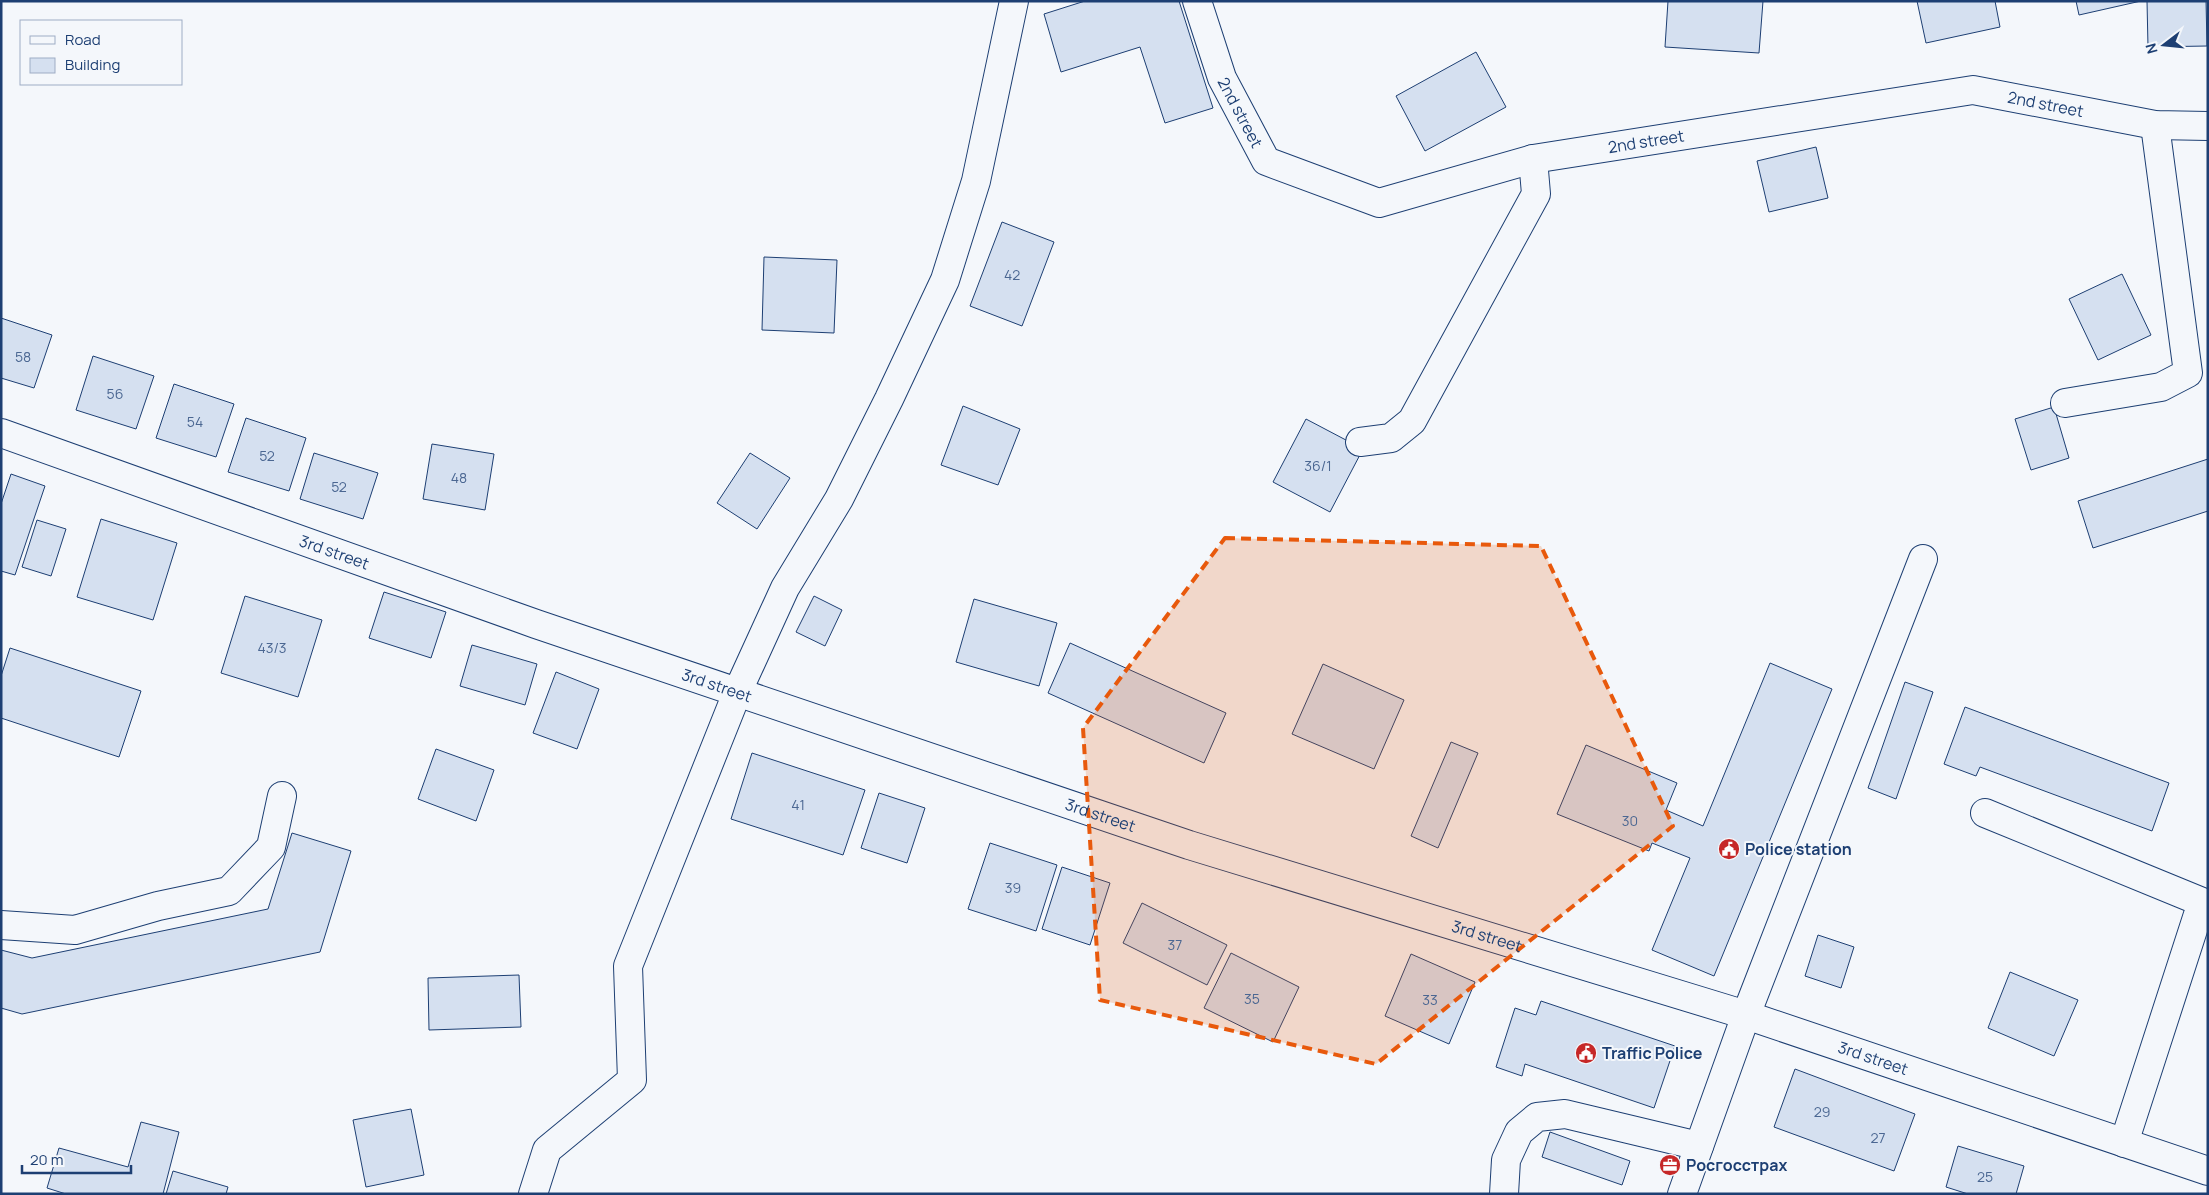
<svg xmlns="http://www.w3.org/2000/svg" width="2209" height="1195" font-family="Manrope,sans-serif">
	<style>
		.building { fill: #d5e0f0; stroke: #1d3f73 }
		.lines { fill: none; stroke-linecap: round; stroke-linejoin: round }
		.minor-casing { stroke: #1d3f73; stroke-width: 30 }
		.minor { stroke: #f4f7fb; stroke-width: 28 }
		.marked { fill: #e8590c; fill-opacity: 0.2; stroke: #e8590c; stroke-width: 4; stroke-dasharray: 10 6; stroke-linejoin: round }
		.labels { text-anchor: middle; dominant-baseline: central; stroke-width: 4; stroke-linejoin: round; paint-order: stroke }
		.number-label { font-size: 14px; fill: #4b6792 }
		.street-label { font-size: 16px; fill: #1d3f73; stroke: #f4f7fb }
		.poi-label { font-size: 16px; font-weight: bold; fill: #1d3f73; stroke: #f4f7fb; text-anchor: start }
	</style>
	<rect width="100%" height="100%" fill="#f4f7fb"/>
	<!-- building -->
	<g class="building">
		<polygon points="1085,1 1179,1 1213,108 1165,123 1140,47 1061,72 1044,14"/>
		<polygon points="1668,1 1763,1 1759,53 1665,47"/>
		<polygon points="1917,1 1995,1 2000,27 1926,43"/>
		<polygon points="2076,1 2141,1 2079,15"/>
		<polygon points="2147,1 2206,1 2207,46 2148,47"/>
		<polygon points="1476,52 1506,107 1425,151 1396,96"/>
		<polygon points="1816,147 1828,198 1769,212 1757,161"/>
		<polygon points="1002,222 1054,242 1022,326 970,306"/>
		<polygon points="764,257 837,260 834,333 762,330"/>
		<polygon points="2122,274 2151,335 2098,360 2069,299"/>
		<polygon points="1,318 52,335 34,388 1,378"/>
		<polygon points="93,356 154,376 136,429 76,410"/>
		<polygon points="174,384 234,404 216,457 156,438"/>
		<polygon points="963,406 1020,429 998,485 941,465"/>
		<polygon points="2054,407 2069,458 2031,470 2015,419"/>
		<polygon points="246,418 306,438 289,491 228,472"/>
		<polygon points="1306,419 1363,449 1330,512 1273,482"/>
		<polygon points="432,444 494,454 485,510 423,499"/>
		<polygon points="314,453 378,473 363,519 300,499"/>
		<polygon points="750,453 790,478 757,529 717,503"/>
		<polygon points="2208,459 2208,511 2093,548 2078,501"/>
		<polygon points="11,474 45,486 15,575 1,571 1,504"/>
		<polygon points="101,519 177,543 153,620 77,597"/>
		<polygon points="37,520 66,529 51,576 22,567"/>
		<polygon points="384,592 446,612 431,658 369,638"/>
		<polygon points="245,596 322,620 298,697 221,673"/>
		<polygon points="814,596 842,610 825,646 796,632"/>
		<polygon points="974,599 1057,623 1039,686 956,662"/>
		<polygon points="1070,643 1226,713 1204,763 1048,693"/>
		<polygon points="472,645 537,664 525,705 460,686"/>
		<polygon points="10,648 141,691 119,757 1,718 1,676"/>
		<polygon points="1770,663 1832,689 1714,976 1652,950 1690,858 1652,843 1649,851 1557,814 1586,745 1677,783 1666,810 1703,826"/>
		<polygon points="1323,664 1404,700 1374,769 1292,734"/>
		<polygon points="556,672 599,689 577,749 533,733"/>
		<polygon points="1905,682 1933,692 1896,799 1868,788"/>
		<polygon points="1965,707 2169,783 2152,831 1980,767 1976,776 1944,764"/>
		<polygon points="1451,742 1478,753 1438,848 1411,836"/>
		<polygon points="436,749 494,770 476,821 418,799"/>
		<polygon points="752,753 865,790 843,855 731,819"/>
		<polygon points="879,793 925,808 907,863 861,848"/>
		<polygon points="292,833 351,851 320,952 22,1014 1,1008 1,950 32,958 268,909"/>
		<polygon points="990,843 1057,865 1036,931 968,909"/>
		<polygon points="1062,867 1110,883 1090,945 1042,929"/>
		<polygon points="1142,903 1227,945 1207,985 1123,943"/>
		<polygon points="1818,935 1854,947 1841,988 1805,976"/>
		<polygon points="1231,953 1299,987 1273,1042 1204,1008"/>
		<polygon points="1411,954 1475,982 1449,1044 1385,1016"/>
		<polygon points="2010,972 2078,1000 2054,1056 1988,1028"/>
		<polygon points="519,975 521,1027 429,1030 428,978"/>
		<polygon points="1541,1001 1675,1046 1654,1108 1525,1064 1522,1076 1496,1067 1515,1008 1536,1015"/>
		<polygon points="1795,1069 1915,1114 1894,1171 1774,1127"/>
		<polygon points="411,1109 424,1175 366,1187 353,1120"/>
		<polygon points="141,1122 179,1132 163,1194 66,1194 47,1188 59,1148 128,1167"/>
		<polygon points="1550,1132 1630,1161 1622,1185 1542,1157"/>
		<polygon points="1958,1146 2024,1166 2016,1194 1968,1194 1946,1187"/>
		<polygon points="173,1171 228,1187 226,1194 166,1194"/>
	</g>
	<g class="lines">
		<!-- minor casing -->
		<g class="minor-casing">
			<g id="minor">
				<path id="s1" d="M 1197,1 L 1222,78 L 1266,161 L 1379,203 L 1533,159 L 1973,90 L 2155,125 L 2208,126"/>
				<polyline points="2065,403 2161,387 2188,373 2155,125"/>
				<path id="s2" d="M 1,433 L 536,624 L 1189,845 L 1746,1015 L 2208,1171"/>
				<polyline points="1360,442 1391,438 1412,421 1536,194 1533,159"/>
				<polyline points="1985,813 2202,902 2124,1143"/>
				<polyline points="1,925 75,930 158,906 229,891 271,847 282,796"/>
				<polyline points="533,1194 547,1150 632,1080 628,966 737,693 785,588 839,499 889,399 945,280 976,181 1014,1"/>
				<polyline points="1504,1194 1506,1160 1519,1132 1537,1117 1565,1114 1699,1146"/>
				<polyline points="1682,1194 1746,1015 1923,559"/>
			</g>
		</g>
		<!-- minor -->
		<use href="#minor" class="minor"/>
	</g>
	<!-- marked area -->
	<path class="marked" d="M 1225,538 L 1541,546 L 1673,826 L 1376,1064 L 1100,1000 L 1083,728 Z"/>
	<!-- icons -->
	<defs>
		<g id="civic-disc" transform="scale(1.125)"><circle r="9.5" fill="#c62828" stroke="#f4f7fb"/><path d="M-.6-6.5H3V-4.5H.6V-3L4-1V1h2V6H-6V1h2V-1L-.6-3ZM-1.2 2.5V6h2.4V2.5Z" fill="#fff"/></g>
		<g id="office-disc" transform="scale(1.125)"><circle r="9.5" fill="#c62828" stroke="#f4f7fb"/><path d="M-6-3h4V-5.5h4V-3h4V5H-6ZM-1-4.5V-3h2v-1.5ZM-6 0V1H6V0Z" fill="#fff"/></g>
	</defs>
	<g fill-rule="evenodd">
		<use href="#civic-disc" x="1729" y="849"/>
		<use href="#civic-disc" x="1586" y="1053"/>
		<use href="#office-disc" x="1670" y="1165"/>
	</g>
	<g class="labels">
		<!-- number labels -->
		<g class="number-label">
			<text x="1012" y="274">42</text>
			<text x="23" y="356">58</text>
			<text x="115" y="393">56</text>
			<text x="195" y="421">54</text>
			<text x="267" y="455">52</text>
			<text x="1318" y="465">36/1</text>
			<text x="459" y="477">48</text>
			<text x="339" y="486">52</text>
			<text x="272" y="647">43/3</text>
			<text x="798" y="804">41</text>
			<text x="1630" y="820">30</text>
			<text x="1013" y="887">39</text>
			<text x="1175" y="944">37</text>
			<text x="1252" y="998">35</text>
			<text x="1430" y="999">33</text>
			<text x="1822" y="1111">29</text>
			<text x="1878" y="1137">27</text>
			<text x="1985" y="1176">25</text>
		</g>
		<!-- street labels -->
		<g class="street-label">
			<text stroke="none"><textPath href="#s1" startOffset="975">2nd street</textPath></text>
			<text stroke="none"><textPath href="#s1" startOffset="120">2nd street</textPath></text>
			<text stroke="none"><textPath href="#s1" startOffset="570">2nd street</textPath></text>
			<text stroke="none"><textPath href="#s2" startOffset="354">3rd street</textPath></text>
			<text stroke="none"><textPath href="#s2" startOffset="759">3rd street</textPath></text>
			<text stroke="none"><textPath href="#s2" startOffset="1164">3rd street</textPath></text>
			<text stroke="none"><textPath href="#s2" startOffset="1569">3rd street</textPath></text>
			<text stroke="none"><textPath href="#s2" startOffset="1974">3rd street</textPath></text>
		</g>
		<!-- poi labels -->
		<g class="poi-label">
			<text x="1745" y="849">Police station</text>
			<text x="1602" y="1053">Traffic Police</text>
			<text x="1686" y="1165">Росгосстрах</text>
		</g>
	</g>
	<!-- border -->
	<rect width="2209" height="1195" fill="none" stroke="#1d3f73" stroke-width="5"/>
	<!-- legend -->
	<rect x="20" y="20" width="162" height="65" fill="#f4f7fb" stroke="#9eadc5"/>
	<rect x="30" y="36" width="25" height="8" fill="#f4f7fb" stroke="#9eadc5"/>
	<text x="65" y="45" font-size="15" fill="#1d3f73">Road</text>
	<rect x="30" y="58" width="25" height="15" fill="#d5e0f0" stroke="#9eadc5"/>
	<text x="65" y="70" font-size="15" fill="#1d3f73">Building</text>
	<!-- north arrow -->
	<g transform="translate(2164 45) rotate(254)" stroke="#f4f7fb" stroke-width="4" paint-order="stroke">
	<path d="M0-4L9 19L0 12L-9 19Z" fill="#1d3f73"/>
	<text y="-8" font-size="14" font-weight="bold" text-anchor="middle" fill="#1d3f73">N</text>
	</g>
	<!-- scale -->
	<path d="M22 1165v8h109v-8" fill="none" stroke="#1d3f73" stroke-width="2.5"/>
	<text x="30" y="1165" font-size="15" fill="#1d3f73" stroke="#f4f7fb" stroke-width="4" paint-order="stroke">20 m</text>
</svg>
